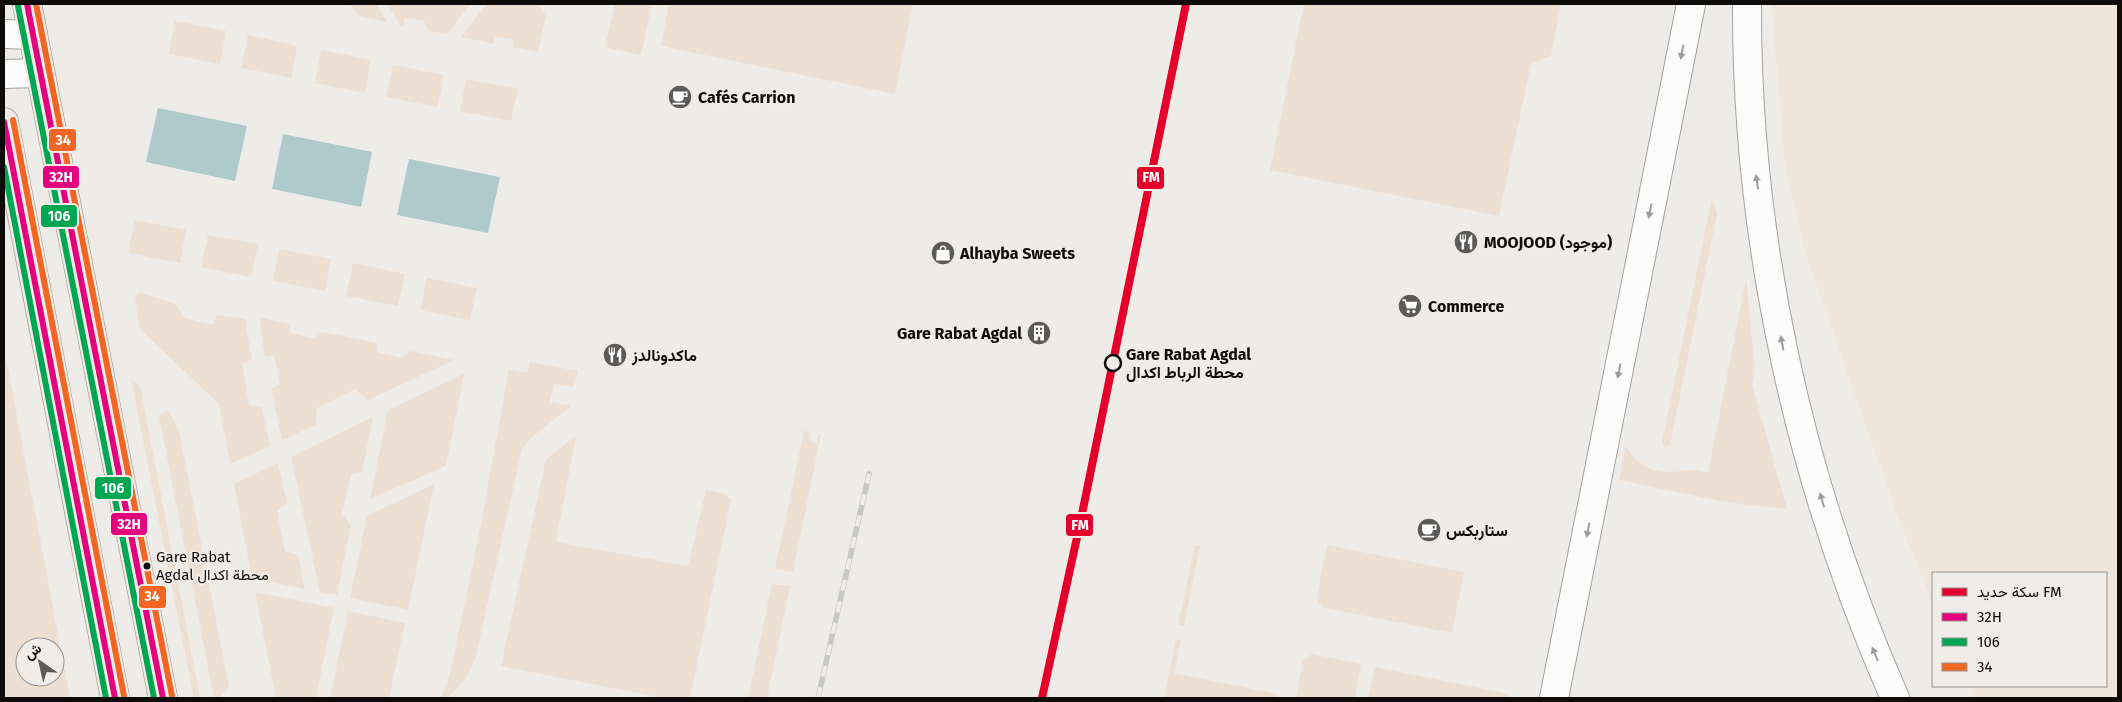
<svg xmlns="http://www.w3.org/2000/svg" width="2122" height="702" font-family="'Fira Sans',Vazirmatn,sans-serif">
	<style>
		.education { fill: #f0e5db }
		.green { fill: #eddfd1; fill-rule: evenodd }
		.water { fill: #aecacb }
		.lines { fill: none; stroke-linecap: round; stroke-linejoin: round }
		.minor-casing { stroke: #a4a2a0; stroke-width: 30 }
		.major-casing { stroke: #b3ab9e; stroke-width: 30 }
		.minor { stroke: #fcfcfc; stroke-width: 28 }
		.major { stroke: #f0ebe5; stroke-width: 28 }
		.rail-casing { stroke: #c9c8c8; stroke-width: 5.5 }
		.rail { stroke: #f0ece7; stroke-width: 4; stroke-dasharray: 11; stroke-linecap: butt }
		.bus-1-casing { stroke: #f0ece7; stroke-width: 10 }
		.bus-2-casing { stroke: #f0ece7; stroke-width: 10 }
		.bus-3-casing { stroke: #f0ece7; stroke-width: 10 }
		.bus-1 { stroke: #e5007d; stroke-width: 6 }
		.bus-2 { stroke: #00a651; stroke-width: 6 }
		.bus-3 { stroke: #f26522; stroke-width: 6 }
		.rail-1-casing { stroke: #f0ece7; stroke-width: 11 }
		.rail-1 { stroke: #e4002b; stroke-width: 8 }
		.oneway { fill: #9d9c9b }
		.stop-dot { fill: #f0ece7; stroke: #0e0c0a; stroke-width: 2.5 }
		.bus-dot { fill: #0e0c0a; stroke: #f0ece7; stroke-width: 2 }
		.labels { text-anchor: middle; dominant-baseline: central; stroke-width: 4; stroke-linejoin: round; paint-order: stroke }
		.bus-label { font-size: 15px; fill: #0e0c0a; stroke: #f0ece7; text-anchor: start }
		.poi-label { font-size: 16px; font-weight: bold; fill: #0e0c0a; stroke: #f0ece7; text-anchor: start }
		.stop-label { font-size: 16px; font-weight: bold; fill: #0e0c0a; stroke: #f0ece7; text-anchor: start }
		.line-badge { stroke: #f0ece7; stroke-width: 2 }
		.badge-label { font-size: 14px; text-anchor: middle; font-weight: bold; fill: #fff }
	</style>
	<rect width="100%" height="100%" fill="#eeece9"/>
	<!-- education -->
	<polygon class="education" points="1773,4 2118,4 2118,698 1975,698 1970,686 2106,686 2106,573 1933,573 1933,603 1897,515 1805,252 1785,165 1772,13"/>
	<!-- green -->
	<g class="green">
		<polygon points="344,4 376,4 387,22 359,16 350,5"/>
		<polygon points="387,4 471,4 447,34 429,31 424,21 405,18 403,26 400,25"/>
		<polygon points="487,4 538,4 546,16 538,52 513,47 514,40 495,37 494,44 461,37"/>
		<polygon points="615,4 652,4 641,55 605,47"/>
		<polygon points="669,4 913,4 895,94 661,46"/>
		<polygon points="1304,4 1561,4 1551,56 1531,64 1499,216 1270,170"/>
		<polygon points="175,21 226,31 220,64 169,54"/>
		<polygon points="248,35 297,46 291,78 241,68"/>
		<polygon points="321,50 371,60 365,93 315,83"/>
		<polygon points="393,65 444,75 438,107 386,97"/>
		<polygon points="466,79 518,89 511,121 460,111"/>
		<polygon points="1712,197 1717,214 1670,445 1665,448 1662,443"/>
		<polygon points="135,220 186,230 180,263 128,253"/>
		<polygon points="208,235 258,244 251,277 201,267"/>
		<polygon points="279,249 331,259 325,291 273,281"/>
		<polygon points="353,263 405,274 398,306 346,296"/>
		<polygon points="427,278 477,288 470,320 420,310"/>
		<path d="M 1746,279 L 1755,368 L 1752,384 L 1787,509 L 1725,502 L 1619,480 L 1626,445 C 1635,465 1652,473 1673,472 C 1680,472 1686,469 1692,470 C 1697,470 1703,472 1708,473 Z"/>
		<polygon points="140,292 177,305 184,318 213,325 217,315 246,319 246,327 252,360 242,363 249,405 262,408 270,446 230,464 219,404 140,329 135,300 137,294"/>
		<polygon points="261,318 289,324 290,333 314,339 322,332 377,343 378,352 402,358 410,351 454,360 368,400 355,389 317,408 316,425 282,440 271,389 280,384 274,355 265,357 260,327"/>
		<path d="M 4,347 L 70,698 L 4,698 ZM 25,647 L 55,647 L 55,677 L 25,677 Z"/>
		<polygon points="530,362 578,371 574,387 554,384 550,402 571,406 531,438 522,449 475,660 466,678 448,698 441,698 450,674 480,529 509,369 527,373"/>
		<polygon points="464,374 446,466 370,499 388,410"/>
		<polygon points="131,379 140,386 200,698 194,698"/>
		<polygon points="168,410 179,430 229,687 219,698 214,698 159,416"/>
		<polygon points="373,417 362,472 351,474 342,514 351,525 337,595 320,592 291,457"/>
		<polygon points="804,431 811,432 809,442 817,443 819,434 821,434 793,572 775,569"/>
		<polygon points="576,436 556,542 688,566 706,490 726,494 731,500 690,698 663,698 501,666 546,459"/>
		<polygon points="278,463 287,503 277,511 285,551 298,555 305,589 252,578 234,484"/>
		<polygon points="434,484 408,610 350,598 367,516"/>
		<polygon points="1195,545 1200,546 1184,626 1178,625"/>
		<polygon points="1327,545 1464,572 1452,633 1325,608 1318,601 1317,596"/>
		<polygon points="772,584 790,586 767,698 748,698"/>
		<polygon points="255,592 334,608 316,698 276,698"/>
		<polygon points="348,611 405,623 389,698 330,698"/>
		<polygon points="1176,639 1181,640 1174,673 1278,694 1277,698 1164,698"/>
		<polygon points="1312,654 1361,664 1355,698 1296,698 1303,661"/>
		<polygon points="1375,667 1509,694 1508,698 1368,698"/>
	</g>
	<!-- water -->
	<g class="water">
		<polygon points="158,108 247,126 235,181 146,162"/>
		<polygon points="283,134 372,152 361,207 272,189"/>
		<polygon points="409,159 500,177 488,233 397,215"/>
	</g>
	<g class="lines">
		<!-- minor casing -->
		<g class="minor-casing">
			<g id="minor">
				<path d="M 1747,4 C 1746,240 1800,483 1895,698"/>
				<polyline points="4,34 33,35"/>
				<polyline points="4,74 40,73"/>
				<polyline points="1554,698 1691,4"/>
			</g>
		</g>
		<!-- major casing -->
		<g class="major-casing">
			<g id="major">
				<polyline points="27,4 163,698"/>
				<polyline points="4,122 115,698"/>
			</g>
		</g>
		<!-- minor -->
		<use href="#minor" class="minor"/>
		<!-- major -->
		<use href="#major" class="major"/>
		<!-- rail casing -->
		<g class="rail-casing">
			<polyline id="rail" points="818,698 869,474"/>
		</g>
		<!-- rail -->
		<use href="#rail" class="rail"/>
		<!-- bus-1 casing -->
		<g class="bus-1-casing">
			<g id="bus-1">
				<polyline points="27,4 163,698"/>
				<polyline points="4,122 115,698"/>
			</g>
		</g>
		<!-- bus-2 casing -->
		<g class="bus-2-casing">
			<g id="bus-2">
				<polyline points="18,6 154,698"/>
				<polyline points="4,167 106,698"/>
			</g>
		</g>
		<!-- bus-3 casing -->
		<g class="bus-3-casing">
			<g id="bus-3">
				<polyline points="36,4 172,696"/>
				<polyline points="13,120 124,696"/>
			</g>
		</g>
		<!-- bus-1 -->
		<use href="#bus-1" class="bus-1"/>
		<!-- bus-2 -->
		<use href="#bus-2" class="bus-2"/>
		<!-- bus-3 -->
		<use href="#bus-3" class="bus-3"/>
		<!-- rail-1 casing -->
		<g class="rail-1-casing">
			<polyline id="rail-1" points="1042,698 1081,519 1186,4"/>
		</g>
		<!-- rail-1 -->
		<use href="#rail-1" class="rail-1"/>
	</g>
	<!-- one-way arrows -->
	<defs><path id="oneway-solid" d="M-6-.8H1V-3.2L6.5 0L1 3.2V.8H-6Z" transform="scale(1.25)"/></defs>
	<g class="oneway">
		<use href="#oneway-solid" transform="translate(1682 52) rotate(101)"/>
		<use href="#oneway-solid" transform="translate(1757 182) rotate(-98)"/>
		<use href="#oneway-solid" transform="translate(1650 211) rotate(101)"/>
		<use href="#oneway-solid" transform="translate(1782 343) rotate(-101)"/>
		<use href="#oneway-solid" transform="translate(1619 371) rotate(101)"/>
		<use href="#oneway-solid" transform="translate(1822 500) rotate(-106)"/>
		<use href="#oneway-solid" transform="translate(1588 530) rotate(101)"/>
		<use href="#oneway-solid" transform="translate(1875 654) rotate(-113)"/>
	</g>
	<!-- icons -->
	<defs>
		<g id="cafe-disc" transform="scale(1.25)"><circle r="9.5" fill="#5c5a58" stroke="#f0ece7"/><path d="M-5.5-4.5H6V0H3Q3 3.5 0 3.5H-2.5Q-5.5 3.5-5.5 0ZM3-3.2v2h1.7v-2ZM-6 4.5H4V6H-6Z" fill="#fff"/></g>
		<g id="restaurant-disc" transform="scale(1.25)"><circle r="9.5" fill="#5c5a58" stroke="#f0ece7"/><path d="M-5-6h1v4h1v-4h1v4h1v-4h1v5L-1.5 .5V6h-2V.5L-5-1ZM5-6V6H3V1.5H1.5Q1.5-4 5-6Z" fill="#fff"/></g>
		<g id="shop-disc" transform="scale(1.25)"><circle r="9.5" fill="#5c5a58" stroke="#f0ece7"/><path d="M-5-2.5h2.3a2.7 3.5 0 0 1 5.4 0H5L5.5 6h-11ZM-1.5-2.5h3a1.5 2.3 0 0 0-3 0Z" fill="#fff"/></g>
		<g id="supermarket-disc" transform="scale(1.25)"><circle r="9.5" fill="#5c5a58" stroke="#f0ece7"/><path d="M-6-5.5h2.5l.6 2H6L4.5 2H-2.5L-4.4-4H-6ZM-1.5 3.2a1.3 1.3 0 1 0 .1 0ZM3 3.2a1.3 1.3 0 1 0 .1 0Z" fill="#fff"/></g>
		<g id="building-disc" transform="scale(1.25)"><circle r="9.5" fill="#5c5a58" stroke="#f0ece7"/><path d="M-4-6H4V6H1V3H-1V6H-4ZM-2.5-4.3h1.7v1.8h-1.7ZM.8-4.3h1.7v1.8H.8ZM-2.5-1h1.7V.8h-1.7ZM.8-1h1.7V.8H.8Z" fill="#fff"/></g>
	</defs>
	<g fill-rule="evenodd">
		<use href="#cafe-disc" x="680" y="97"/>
		<use href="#restaurant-disc" x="1466" y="242"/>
		<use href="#shop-disc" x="943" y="253"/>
		<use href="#supermarket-disc" x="1410" y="306"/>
		<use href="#building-disc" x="1039" y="333"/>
		<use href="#restaurant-disc" x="615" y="355"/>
		<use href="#cafe-disc" x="1429" y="530"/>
	</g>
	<!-- markers -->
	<circle class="stop-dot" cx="1113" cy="363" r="8"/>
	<circle class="bus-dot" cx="147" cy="566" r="4.5"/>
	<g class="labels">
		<!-- bus labels -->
		<g class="bus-label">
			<text x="156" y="557">Gare Rabat<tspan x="156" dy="18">Agdal محطة اكدال</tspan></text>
		</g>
		<!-- poi labels -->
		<g class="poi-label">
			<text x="698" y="97">Cafés Carrion</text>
			<text x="1484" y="242">MOOJOOD (موجود)</text>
			<text x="960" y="253">Alhayba Sweets</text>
			<text x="1428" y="306">Commerce</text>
			<text x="1022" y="333" text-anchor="end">Gare Rabat Agdal</text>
			<text x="632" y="355">ماكدونالدز</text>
			<text x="1446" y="530">ستاربكس</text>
		</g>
		<!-- stop labels -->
		<g class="stop-label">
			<text x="1126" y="354">Gare Rabat Agdal<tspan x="1126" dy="18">محطة الرباط اكدال</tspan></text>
		</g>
	</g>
	<g class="line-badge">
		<rect x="48" y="128" width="29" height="24" rx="5" fill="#f26522"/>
		<rect x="42" y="165" width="38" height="24" rx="5" fill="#e5007d"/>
		<rect x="1136" y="166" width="29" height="24" rx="5" fill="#e4002b"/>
		<rect x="40" y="204" width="38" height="24" rx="5" fill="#00a651"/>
		<rect x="94" y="476" width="38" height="24" rx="5" fill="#00a651"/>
		<rect x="110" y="512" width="38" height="24" rx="5" fill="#e5007d"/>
		<rect x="1065" y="513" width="29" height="24" rx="5" fill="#e4002b"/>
		<rect x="138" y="585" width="29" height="24" rx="5" fill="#f26522"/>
	</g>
	<g class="badge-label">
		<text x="63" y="145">34</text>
		<text x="61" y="182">32H</text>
		<text x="1151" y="182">FM</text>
		<text x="59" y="221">106</text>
		<text x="113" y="493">106</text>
		<text x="129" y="529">32H</text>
		<text x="1080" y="530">FM</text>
		<text x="152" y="601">34</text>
	</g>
	<!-- border -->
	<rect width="2122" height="702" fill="none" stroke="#0e0c0a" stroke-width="10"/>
	<!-- legend -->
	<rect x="1932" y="572" width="175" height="115" fill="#f0ece7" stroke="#96928f"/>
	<rect x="1942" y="588" width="25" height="8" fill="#e4002b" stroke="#96928f"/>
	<text x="1977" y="597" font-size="15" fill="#0e0c0a">سكة حديد FM</text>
	<rect x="1942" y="613" width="25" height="8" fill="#e5007d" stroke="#96928f"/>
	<text x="1977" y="622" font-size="15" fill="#0e0c0a">32H</text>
	<rect x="1942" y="638" width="25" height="8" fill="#00a651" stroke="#96928f"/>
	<text x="1977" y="647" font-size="15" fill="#0e0c0a">106</text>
	<rect x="1942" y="663" width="25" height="8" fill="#f26522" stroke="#96928f"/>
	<text x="1977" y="672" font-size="15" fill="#0e0c0a">34</text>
	<!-- north arrow -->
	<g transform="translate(40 662) rotate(326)"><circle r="24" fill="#f0ece7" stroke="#96928f"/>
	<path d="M0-4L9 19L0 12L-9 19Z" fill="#5c5a58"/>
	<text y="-8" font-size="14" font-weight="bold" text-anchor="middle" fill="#0e0c0a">ش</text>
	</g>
</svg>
